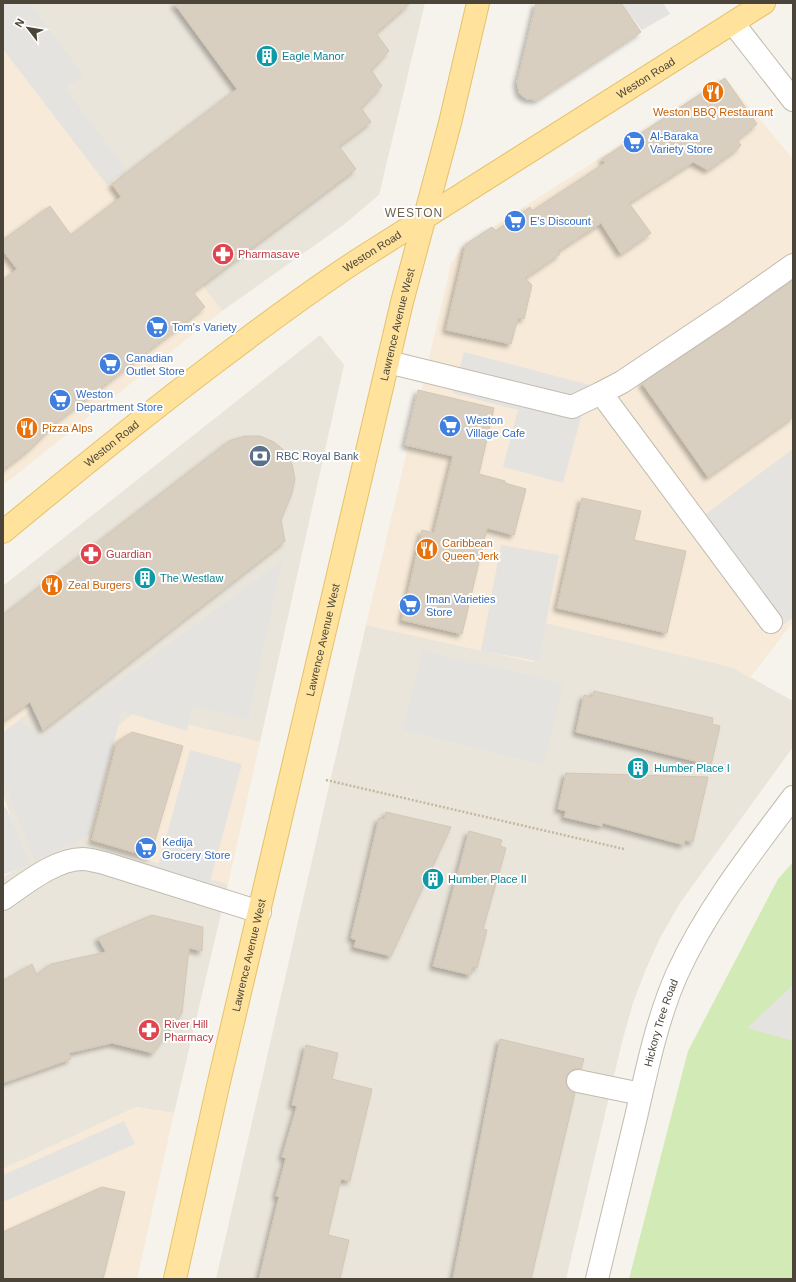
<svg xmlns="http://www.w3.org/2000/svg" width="796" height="1282" font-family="Arial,sans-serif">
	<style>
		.residential { fill: #eae5da }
		.commercial { fill: #f7ead8 }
		.green { fill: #d2eab5 }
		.parking { fill: #e5e3e0 }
		.building { fill: #d8cfc1; stroke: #d3c7b4; filter: url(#shadow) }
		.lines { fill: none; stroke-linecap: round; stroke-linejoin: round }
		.minor-casing { stroke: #c2bbae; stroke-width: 24 }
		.major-casing { stroke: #e6c16a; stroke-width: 24 }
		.path { stroke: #c4b79f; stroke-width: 2.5; stroke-dasharray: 2 2; stroke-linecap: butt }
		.minor { stroke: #fff; stroke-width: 22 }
		.major { stroke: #ffe39c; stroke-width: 22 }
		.labels { text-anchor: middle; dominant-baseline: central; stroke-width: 4; stroke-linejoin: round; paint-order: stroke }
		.culture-label { font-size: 11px; fill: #0d838f; stroke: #fff; text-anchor: start }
		.street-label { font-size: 11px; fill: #4b4439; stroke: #fff }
		.food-label { font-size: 11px; fill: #c56008; stroke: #fff; text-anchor: start }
		.shop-label { font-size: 11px; fill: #366cbe; stroke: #fff; text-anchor: start }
		.health-label { font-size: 11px; fill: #be3a42; stroke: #fff; text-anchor: start }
		.service-label { font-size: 11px; fill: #4e5e75; stroke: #fff; text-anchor: start }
		.neighbourhood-label { font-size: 12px; letter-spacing: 1px; fill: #6e6250; stroke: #fff }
	</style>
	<defs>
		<filter id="shadow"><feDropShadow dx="-3.5" dy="3.5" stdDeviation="2" flood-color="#0004"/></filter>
	</defs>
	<rect width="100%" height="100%" fill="#f6f3ec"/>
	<!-- residential -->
	<g class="residential">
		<polygon points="3,3 425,3 379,195 342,226 222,311 3,26"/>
		<polygon points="320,335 344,365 260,742 135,712 86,841 228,884 174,1113 136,1107 3,1169 3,877 26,864 3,794 3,732 30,711 3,651 3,586"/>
		<polygon points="542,622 732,667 793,701 793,747 680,903 660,938 646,969 633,1003 622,1042 566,1279 216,1279 366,625 533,662"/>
	</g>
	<!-- commercial -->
	<g class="commercial">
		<polygon points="3,26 222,311 3,485"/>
		<polygon points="725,78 793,159 793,622 750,678 732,667 542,622 533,662 366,625 449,273 451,263 457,254 466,244"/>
		<polygon points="3,651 30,711 3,732"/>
		<polygon points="135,712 260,742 228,884 86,841 104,738"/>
		<polygon points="136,1107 174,1113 137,1279 3,1279 3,1169"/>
	</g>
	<!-- green -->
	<polygon class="green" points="793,862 793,1279 629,1279 688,1051 778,879"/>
	<!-- parking -->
	<g class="parking">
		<polygon points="3,3 29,3 83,75 65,89 126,170 107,185 3,49"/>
		<polygon points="620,3 663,3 670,14 642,30"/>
		<polygon points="464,352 590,385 563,483 503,467 518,410 453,393"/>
		<polygon points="793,449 793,617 783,625 703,516"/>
		<polygon points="501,545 559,555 539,661 481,651"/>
		<polygon points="282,561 248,720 192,706 187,731 122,711 90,835 35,861 3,781 3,733 21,720 40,739"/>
		<polygon points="423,651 564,683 543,765 402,730"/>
		<polygon points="190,750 242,764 209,885 157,871"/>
		<polygon points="6,807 30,864 3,875 3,808"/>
		<polygon points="793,985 793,1041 747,1028"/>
		<polygon points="124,1121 135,1144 3,1202 3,1175"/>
	</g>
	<!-- building -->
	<g class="building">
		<polygon points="174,3 410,3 376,33 389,51 371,70 382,86 361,108 371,122 339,146 356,169 193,292 205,307 58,421 30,449 3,470 3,280 17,269 3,251 3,240 50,206 71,235 121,197 112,184 237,89"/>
		<polygon points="536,3 621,3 641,32 537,100 527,99 521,95 519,92 517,81 519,75"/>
		<polygon points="725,78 757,124 737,140 741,145 737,149 708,170 693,162 629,203 651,233 621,254 601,223 558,251 560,254 525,278 532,285 524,319 518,318 511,344 446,330 466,244 492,227 496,231 530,207 532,211 605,163 602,159"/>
		<polygon points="793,280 793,417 708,477 642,383 732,323"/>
		<polygon points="418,390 494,408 479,474 505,481 505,483 526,489 514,535 487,528 462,634 402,620 422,530 434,533 453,456 405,445"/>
		<polygon points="245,436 260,436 274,442 285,451 292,464 295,479 292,493 281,520 285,541 43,730 30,702 3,721 3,615 231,440"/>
		<polygon points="582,498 641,511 634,540 686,551 667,633 557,608"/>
		<polygon points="594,691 713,718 712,724 720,726 711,765 576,732 584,695 592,697"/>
		<polygon points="132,732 183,746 150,857 92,840 117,742"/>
		<polygon points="566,773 708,777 693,842 685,840 684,845 603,823 602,826 564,817 566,811 558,809"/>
		<polygon points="386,812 451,827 391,956 354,947 356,940 351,938 379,818 385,819"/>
		<polygon points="469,831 502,840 500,846 506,848 483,929 487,930 477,968 472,967 471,975 433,966"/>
		<polygon points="152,915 203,927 202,951 189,948 182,1013 153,1053 112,1043 69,1053 71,1059 3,1083 3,981 32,964 37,975 51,964 106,952 98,938"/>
		<polygon points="500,1039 584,1059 581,1069 574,1069 568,1073 566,1078 566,1085 570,1091 575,1093 531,1279 453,1279"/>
		<polygon points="306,1045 338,1053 332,1079 372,1089 350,1181 341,1179 328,1235 349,1240 340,1279 259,1279 279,1197 276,1196 286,1158 282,1157 297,1106 292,1105"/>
		<polygon points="102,1187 125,1192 103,1279 3,1279 3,1232"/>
	</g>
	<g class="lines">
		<!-- minor casing -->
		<g class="minor-casing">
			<g id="minor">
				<polyline points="733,23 793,100"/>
				<polyline points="388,362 572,407 601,393"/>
				<polyline points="771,622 601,393 622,382 725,313 793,265"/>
				<path d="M 3,899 C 25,884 55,859 83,859 C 90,859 98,862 104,863 L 260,912"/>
				<polyline points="578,1081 641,1094"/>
				<path id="s1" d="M 597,1279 C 610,1225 623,1171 636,1117 C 647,1069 657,1019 677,974 C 706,910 751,853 793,797"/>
			</g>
		</g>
		<!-- major casing -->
		<g class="major-casing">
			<g id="major">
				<path id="s2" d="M 3,532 C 73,474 143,417 216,362 C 262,327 309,292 358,260 L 764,3"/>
				<path id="s3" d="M 175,1279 L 218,1086 L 402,302 L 450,123 L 478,3"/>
			</g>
		</g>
		<!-- path -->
		<polyline class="path" points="326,780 624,849"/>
		<!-- minor -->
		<use href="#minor" class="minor"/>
		<!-- major -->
		<use href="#major" class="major"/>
	</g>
	<!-- icons -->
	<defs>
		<g id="building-disc" transform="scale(1.15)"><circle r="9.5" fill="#0f9aa8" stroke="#fff"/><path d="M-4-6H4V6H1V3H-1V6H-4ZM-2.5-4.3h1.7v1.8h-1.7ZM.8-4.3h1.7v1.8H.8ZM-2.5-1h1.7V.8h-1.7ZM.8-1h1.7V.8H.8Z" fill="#fff"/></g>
		<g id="restaurant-disc" transform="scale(1.15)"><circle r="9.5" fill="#e8710a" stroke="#fff"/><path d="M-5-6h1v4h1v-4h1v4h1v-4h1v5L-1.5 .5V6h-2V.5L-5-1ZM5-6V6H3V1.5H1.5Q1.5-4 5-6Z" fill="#fff"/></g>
		<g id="supermarket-disc" transform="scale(1.15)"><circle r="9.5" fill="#3f7fe0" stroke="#fff"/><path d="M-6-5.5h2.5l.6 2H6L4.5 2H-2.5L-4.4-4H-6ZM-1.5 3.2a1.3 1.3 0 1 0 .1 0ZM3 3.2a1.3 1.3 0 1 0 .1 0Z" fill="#fff"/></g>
		<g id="pharmacy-disc" transform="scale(1.15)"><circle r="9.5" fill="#e0444e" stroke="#fff"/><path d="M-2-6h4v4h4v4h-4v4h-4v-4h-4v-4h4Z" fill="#fff"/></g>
		<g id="bank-disc" transform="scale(1.15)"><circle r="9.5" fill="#5c6f8a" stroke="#fff"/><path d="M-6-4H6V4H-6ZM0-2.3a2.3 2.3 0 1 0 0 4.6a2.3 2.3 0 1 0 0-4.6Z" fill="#fff"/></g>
	</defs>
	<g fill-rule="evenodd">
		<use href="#building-disc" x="267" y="56"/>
		<use href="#restaurant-disc" x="713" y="92"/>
		<use href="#supermarket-disc" x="634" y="142"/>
		<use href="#supermarket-disc" x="515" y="221"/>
		<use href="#pharmacy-disc" x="223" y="254"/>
		<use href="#supermarket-disc" x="157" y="327"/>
		<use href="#supermarket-disc" x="110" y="364"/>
		<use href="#supermarket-disc" x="60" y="400"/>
		<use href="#supermarket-disc" x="450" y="426"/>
		<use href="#restaurant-disc" x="27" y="428"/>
		<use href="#bank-disc" x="260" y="456"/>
		<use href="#restaurant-disc" x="427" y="549"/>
		<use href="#pharmacy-disc" x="91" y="554"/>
		<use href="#building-disc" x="145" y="578"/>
		<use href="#restaurant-disc" x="52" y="585"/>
		<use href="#supermarket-disc" x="410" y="605"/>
		<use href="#building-disc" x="638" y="768"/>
		<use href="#supermarket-disc" x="146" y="848"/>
		<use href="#building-disc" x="433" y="879"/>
		<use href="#pharmacy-disc" x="149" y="1030"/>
	</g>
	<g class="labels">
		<!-- culture labels -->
		<g class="culture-label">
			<text x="282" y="56">Eagle Manor</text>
			<text x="160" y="578">The Westlaw</text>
			<text x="654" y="768">Humber Place I</text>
			<text x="448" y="879">Humber Place II</text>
		</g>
		<!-- street labels -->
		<g class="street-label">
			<text stroke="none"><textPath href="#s2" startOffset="788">Weston Road</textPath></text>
			<text stroke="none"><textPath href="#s2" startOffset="464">Weston Road</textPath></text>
			<text stroke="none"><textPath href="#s3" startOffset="980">Lawrence Avenue West</textPath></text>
			<text stroke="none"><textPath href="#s2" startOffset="140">Weston Road</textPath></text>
			<text stroke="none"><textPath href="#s3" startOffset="656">Lawrence Avenue West</textPath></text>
			<text stroke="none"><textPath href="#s3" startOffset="332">Lawrence Avenue West</textPath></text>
			<text stroke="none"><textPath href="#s1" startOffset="264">Hickory Tree Road</textPath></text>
		</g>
		<!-- food labels -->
		<g class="food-label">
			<text x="713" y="112" text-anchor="middle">Weston BBQ Restaurant</text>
			<text x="42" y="428">Pizza Alps</text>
			<text x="442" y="543">Caribbean<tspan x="442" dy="13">Queen Jerk</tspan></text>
			<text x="68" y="585">Zeal Burgers</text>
		</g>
		<!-- shop labels -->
		<g class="shop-label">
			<text x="650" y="136">Al-Baraka<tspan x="650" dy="13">Variety Store</tspan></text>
			<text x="530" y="221">E's Discount</text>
			<text x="172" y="327">Tom's Variety</text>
			<text x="126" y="358">Canadian<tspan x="126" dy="13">Outlet Store</tspan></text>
			<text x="76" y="394">Weston<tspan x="76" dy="13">Department Store</tspan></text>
			<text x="466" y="420">Weston<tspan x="466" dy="13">Village Cafe</tspan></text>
			<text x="426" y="599">Iman Varieties<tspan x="426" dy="13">Store</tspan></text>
			<text x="162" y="842">Kedija<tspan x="162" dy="13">Grocery Store</tspan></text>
		</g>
		<!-- health labels -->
		<g class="health-label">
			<text x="238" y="254">Pharmasave</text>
			<text x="106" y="554">Guardian</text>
			<text x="164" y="1024">River Hill<tspan x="164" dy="13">Pharmacy</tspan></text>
		</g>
		<!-- service labels -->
		<g class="service-label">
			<text x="276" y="456">RBC Royal Bank</text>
		</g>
		<!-- neighbourhood labels -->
		<g class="neighbourhood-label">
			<text x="414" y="213">WESTON</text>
		</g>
	</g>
	<!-- border -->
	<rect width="796" height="1282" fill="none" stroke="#4b4439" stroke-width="8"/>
	<!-- north arrow -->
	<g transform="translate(28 28) rotate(301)" stroke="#ffffff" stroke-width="3" paint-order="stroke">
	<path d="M0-3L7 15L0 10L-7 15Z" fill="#4b4439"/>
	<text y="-6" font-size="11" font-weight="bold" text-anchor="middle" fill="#4b4439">N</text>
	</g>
</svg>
